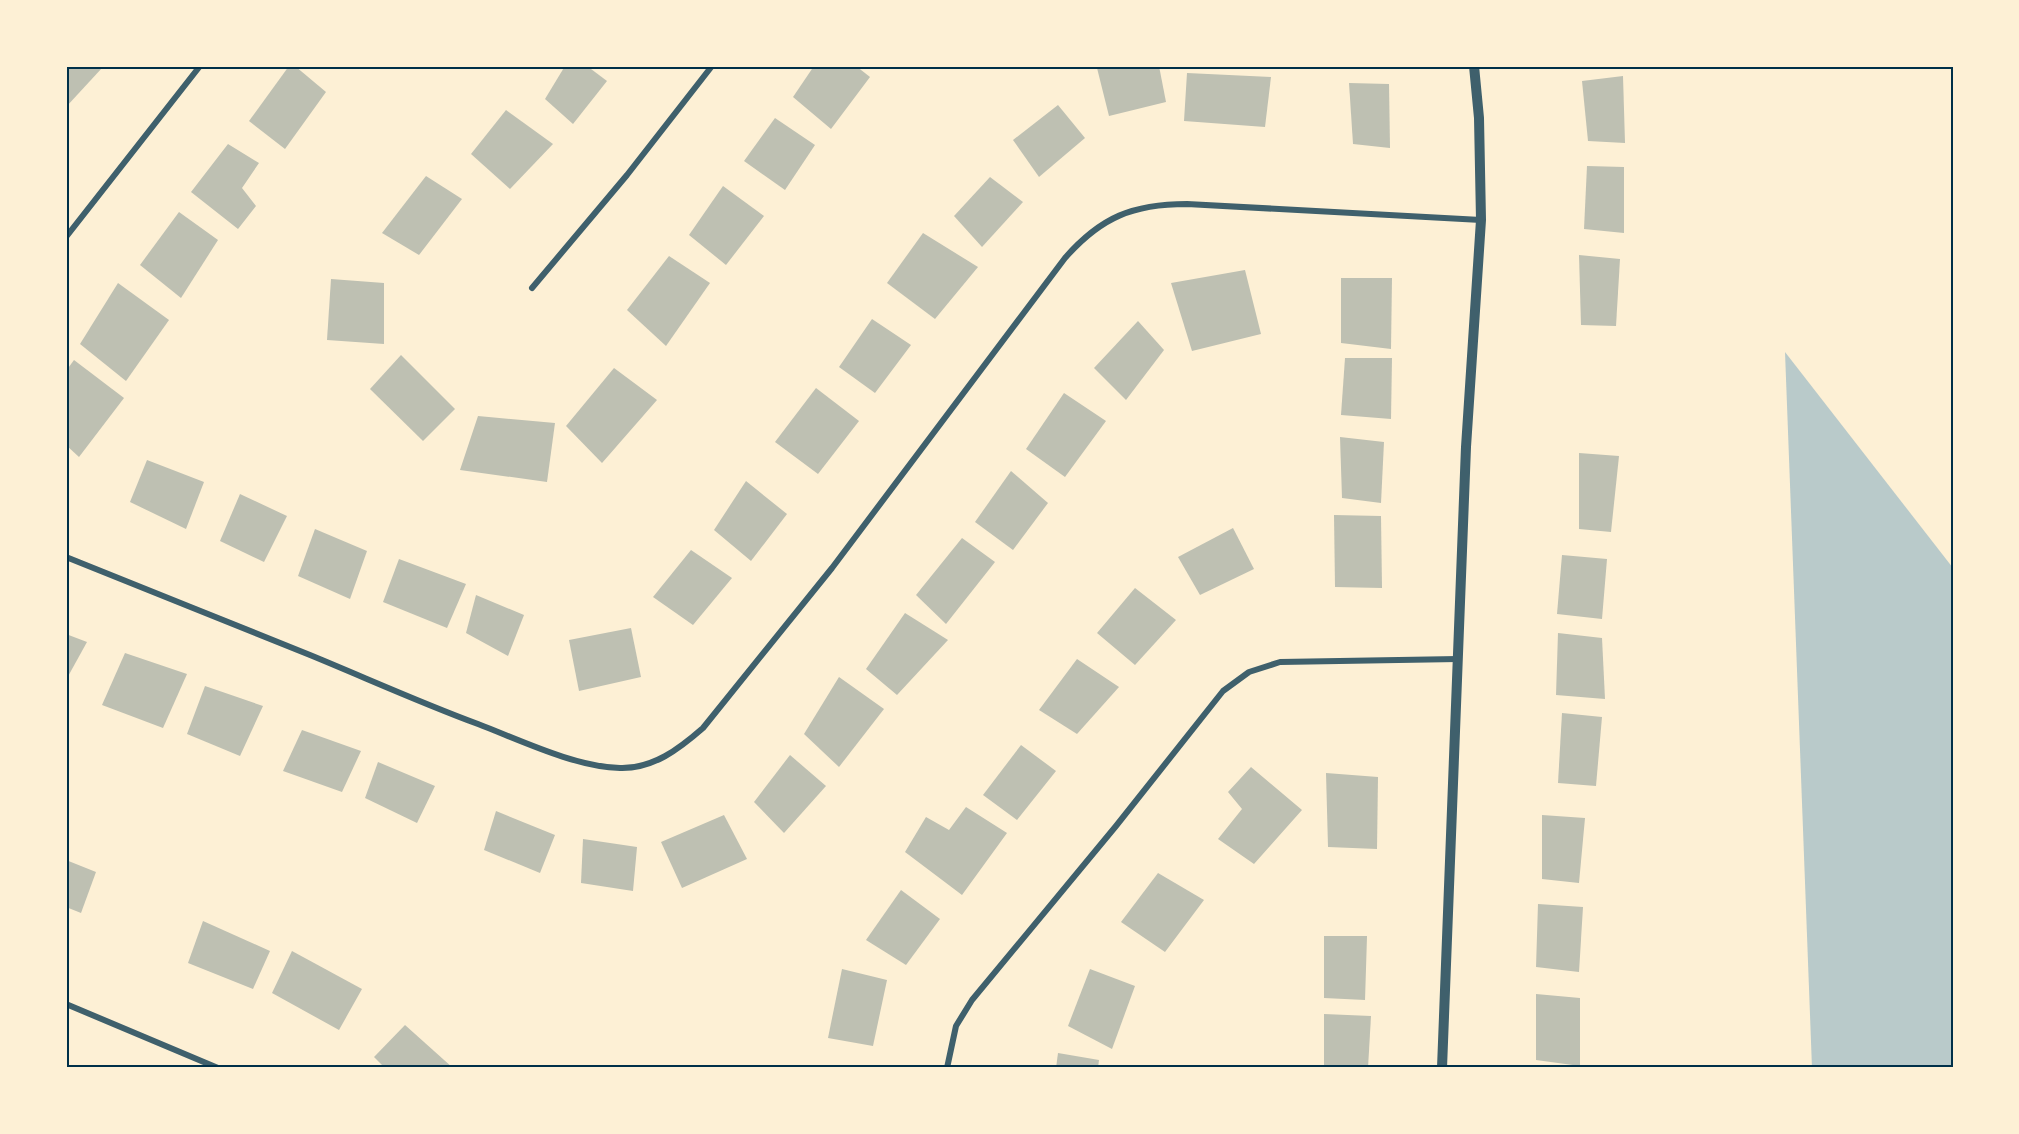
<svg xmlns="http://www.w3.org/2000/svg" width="2019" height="1134" font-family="Overpass,sans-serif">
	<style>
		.green { fill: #b9caca }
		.building { fill: #bec0b2 }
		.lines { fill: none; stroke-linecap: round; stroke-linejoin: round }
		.minor { stroke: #3f606c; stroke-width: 6 }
		.tertiary { stroke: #3f606c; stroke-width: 10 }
		.neatline { fill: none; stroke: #003049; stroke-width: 2 }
	</style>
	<rect width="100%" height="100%" fill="#fdf0d5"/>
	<!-- green -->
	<polygon class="green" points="1785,352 1953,568 1953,1068 1812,1068"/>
	<!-- building -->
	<g class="building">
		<polygon points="66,66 99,66 102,68 66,107"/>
		<polygon points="289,66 295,66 326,92 285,149 249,121"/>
		<polygon points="565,66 587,66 607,81 573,124 545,99"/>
		<polygon points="814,66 856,66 870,77 831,129 793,97"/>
		<polygon points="1121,66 1159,66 1166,102 1109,116 1097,68"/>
		<polygon points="1187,73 1271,77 1265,127 1184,121"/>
		<polygon points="1623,76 1625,143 1588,141 1582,81"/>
		<polygon points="1349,83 1389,84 1390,148 1353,144"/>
		<polygon points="1058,105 1085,138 1039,177 1013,140"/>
		<polygon points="506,110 553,144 510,189 471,154"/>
		<polygon points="775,118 815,145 785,190 744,161"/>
		<polygon points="228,144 259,163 242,188 256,206 238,229 191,192"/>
		<polygon points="1587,166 1624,167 1624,233 1584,229"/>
		<polygon points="426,176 462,199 419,255 382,233"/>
		<polygon points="990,177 1023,202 982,247 954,216"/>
		<polygon points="723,186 764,216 726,265 689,235"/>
		<polygon points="179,212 218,240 181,298 140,265"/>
		<polygon points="923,233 978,267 935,319 887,283"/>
		<polygon points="1579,255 1620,259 1616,326 1581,325"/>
		<polygon points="669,256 710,283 666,346 627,310"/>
		<polygon points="1245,270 1261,334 1192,351 1171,283"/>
		<polygon points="1341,278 1392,278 1391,349 1341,343"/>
		<polygon points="331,279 384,283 384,344 327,340"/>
		<polygon points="118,283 169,320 126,381 80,344"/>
		<polygon points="872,319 911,345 875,393 839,367"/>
		<polygon points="1138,321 1164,350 1126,400 1094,368"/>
		<polygon points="401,355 455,409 423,441 370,389"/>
		<polygon points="1345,358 1392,358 1391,419 1341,415"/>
		<polygon points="74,360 124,398 79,457 66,445 66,371"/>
		<polygon points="614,368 657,400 602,463 566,426"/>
		<polygon points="816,388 859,421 818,474 775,442"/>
		<polygon points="1064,393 1106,421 1065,477 1026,449"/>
		<polygon points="478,416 555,423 547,482 460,470"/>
		<polygon points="1340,437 1384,442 1381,503 1342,498"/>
		<polygon points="1579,453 1619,456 1611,532 1579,529"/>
		<polygon points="147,460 204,482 186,529 130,502"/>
		<polygon points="1011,471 1048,503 1013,550 975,522"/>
		<polygon points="746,481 787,514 751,561 714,530"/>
		<polygon points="240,494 287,516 264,562 220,541"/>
		<polygon points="1334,515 1381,516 1382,588 1335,587"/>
		<polygon points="1233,528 1254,569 1200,595 1178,557"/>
		<polygon points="315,529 367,551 350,599 298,576"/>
		<polygon points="962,538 995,562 946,624 916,595"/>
		<polygon points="691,550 732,578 693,625 653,597"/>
		<polygon points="1562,555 1607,559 1602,619 1557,614"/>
		<polygon points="399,559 466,584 447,628 383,602"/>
		<polygon points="1135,588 1176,620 1135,665 1097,633"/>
		<polygon points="476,595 524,615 508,656 466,633"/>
		<polygon points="905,613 948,640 897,695 866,669"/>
		<polygon points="631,628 641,677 579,691 569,640"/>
		<polygon points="1558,633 1602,638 1605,699 1556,695"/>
		<polygon points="66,634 87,642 66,680"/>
		<polygon points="125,653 187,674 163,728 102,705"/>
		<polygon points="1077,659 1119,687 1077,734 1039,710"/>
		<polygon points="839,677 884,709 839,767 804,734"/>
		<polygon points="205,686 263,706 240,756 187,734"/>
		<polygon points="1562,713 1602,717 1596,786 1558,783"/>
		<polygon points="302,730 361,751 342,792 283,771"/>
		<polygon points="1021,745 1056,771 1017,820 983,795"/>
		<polygon points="790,755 826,786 784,833 754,802"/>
		<polygon points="378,762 435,786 417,823 365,798"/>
		<polygon points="1251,767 1302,810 1254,864 1218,839 1242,809 1228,792"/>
		<polygon points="1326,773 1378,777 1377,849 1328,847"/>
		<polygon points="966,807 1007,833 962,895 905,852 926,817 949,830"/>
		<polygon points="496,811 555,835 540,873 484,850"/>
		<polygon points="724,815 747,859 682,888 661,842"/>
		<polygon points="1542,815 1585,818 1579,883 1542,879"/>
		<polygon points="583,839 637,847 633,891 581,883"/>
		<polygon points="66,860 96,872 81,913 66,907"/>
		<polygon points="1158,873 1204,900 1165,952 1121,922"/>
		<polygon points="901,890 940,919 906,965 866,940"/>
		<polygon points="1538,904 1583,907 1579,972 1536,967"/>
		<polygon points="203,921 270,951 253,989 188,963"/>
		<polygon points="1324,936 1367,936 1365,1000 1324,998"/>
		<polygon points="292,951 362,989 339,1030 272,993"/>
		<polygon points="842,969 887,980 873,1046 828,1038"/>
		<polygon points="1090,969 1135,986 1112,1049 1068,1026"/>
		<polygon points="1536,994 1580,998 1580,1066 1536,1060"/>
		<polygon points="1324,1014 1371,1016 1368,1068 1324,1068"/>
		<polygon points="405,1025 453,1068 385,1068 374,1057"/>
		<polygon points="1058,1053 1099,1060 1098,1068 1056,1068"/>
	</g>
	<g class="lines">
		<!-- minor -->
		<g class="minor">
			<polyline points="66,237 200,66"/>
			<polyline points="532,288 627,175 712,66"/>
			<path d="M 66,557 C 147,590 229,622 310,655 C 366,678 421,703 478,724 C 520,740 575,767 620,768 C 653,769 679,749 703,728 L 832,568 L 1065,258 C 1101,217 1133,204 1187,204 L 1481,220"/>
			<polyline points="66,1004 218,1068"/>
			<polyline points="947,1068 956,1026 972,1000 1116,826 1223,691 1249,672 1280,662 1458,659"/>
		</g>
		<!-- tertiary -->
		<polyline class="tertiary" points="1442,1068 1466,447 1481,220 1479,118 1474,66"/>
	</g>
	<!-- border -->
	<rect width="2019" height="1134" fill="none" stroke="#fdf0d5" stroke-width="135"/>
	<rect x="68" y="68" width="1884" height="998" class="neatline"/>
</svg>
